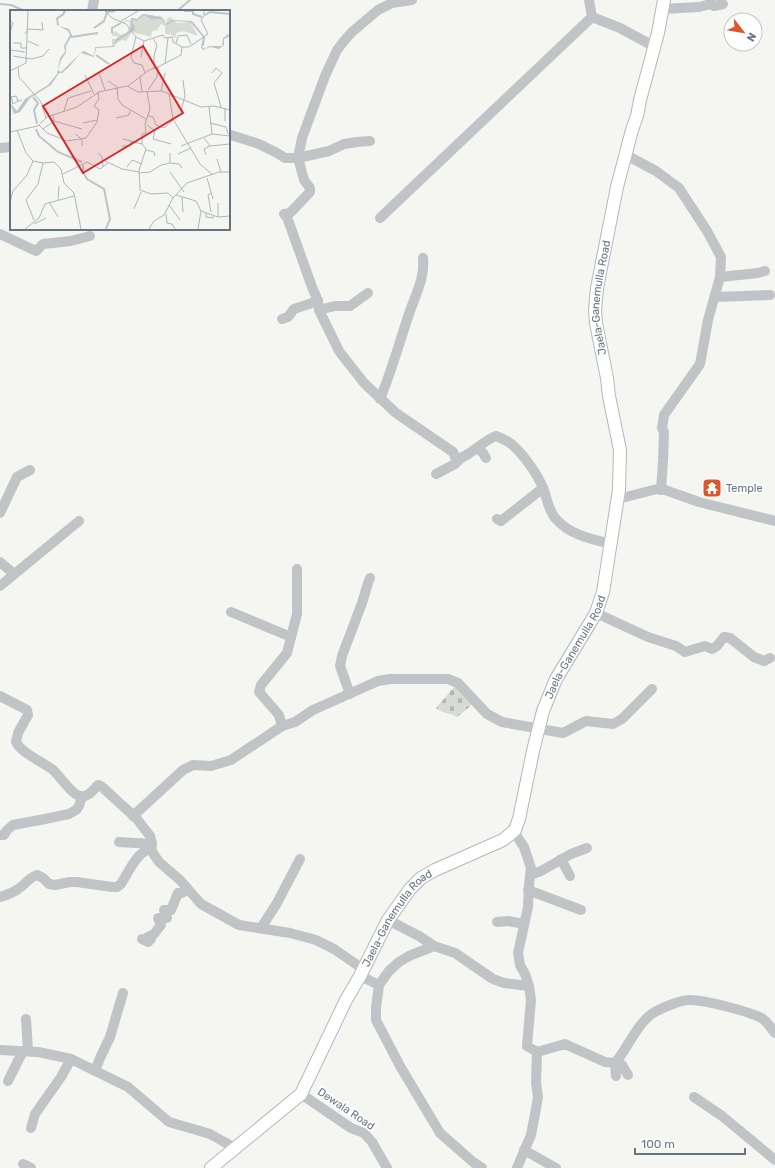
<svg xmlns="http://www.w3.org/2000/svg" width="775" height="1168" font-family="Rubik,sans-serif">
	<style>
		.cemetery { fill: url(#cemetery-stones) }
		.lines { fill: none; stroke-linecap: round; stroke-linejoin: round }
		.stream { stroke: #bcc5ca; stroke-width: 2 }
		.major-casing { stroke: #b4b8bb; stroke-width: 14 }
		.minor { stroke: #c0c4c7; stroke-width: 10 }
		.major { stroke: #fff; stroke-width: 12 }
		.labels { text-anchor: middle; dominant-baseline: central; stroke-width: 4; stroke-linejoin: round; paint-order: stroke }
		.street-label { font-size: 11px; fill: #667581; stroke: #fff }
		.poi-label { font-size: 11px; fill: #667581; stroke: #fff; text-anchor: start }
		.inset-river { fill: none; stroke: #bcc5ca; stroke-width: 2 }
		.inset-road { fill: none; stroke: #afb6bb; stroke-width: 1 }
		.view { fill: #d62828; fill-opacity: 0.15; stroke: #d62828; stroke-width: 2 }
		.inset-edge { fill: none; stroke: #667581; stroke-width: 2 }
	</style>
	<defs>
		<pattern id="cemetery-stones" width="16" height="16" patternUnits="userSpaceOnUse"><rect width="16" height="16" fill="#d6dcd3"/><path d="M2 7V4a2 2 0 0 1 4 0v3zM10 15v-3a2 2 0 0 1 4 0v3z" fill="#b1b7b1"/></pattern>
	</defs>
	<rect width="100%" height="100%" fill="#f5f5f2"/>
	<!-- cemetery -->
	<path class="cemetery" d="M 455,686 L 471,701 L 471,705 L 466,710 L 457,717 C 450,713 442,713 436,708 Z"/>
	<g class="lines">
		<!-- stream -->
		<g class="stream">
			<polyline points="0,4 11,5 25,11"/>
			<polyline points="177,11 190,0"/>
		</g>
		<!-- major casing -->
		<g class="major-casing">
			<g id="major">
				<path id="s1" d="M 211,1168 L 301,1094 L 346,1000 L 360,976 L 388,920 L 410,889 L 421,878 L 435,870 L 503,840 L 515,830 L 519,819 L 533,751 L 543,711 L 556,679 L 596,613 L 603,592 L 606,573 L 619,490 L 620,450 L 609,396 L 607,378 L 596,323 L 595,310 L 597,288 L 617,187 L 632,130 L 637,116 L 640,100 L 658,33 L 664,0"/>
			</g>
		</g>
		<!-- minor -->
		<g class="minor">
			<path d="M 412,0 L 392,3 L 378,10 L 352,32 L 344,41 L 337,50 L 325,76 L 302,138 L 298,158 L 304,180 L 310,188 L 310,192 L 290,213 L 284,214 L 287,217 L 312,287 L 318,301 L 319,310 L 339,351 L 364,383 L 396,413 L 453,452 L 456,459 C 469,458 483,440 496,436 C 501,438 506,440 510,443 C 523,453 538,475 544,490 C 547,499 549,512 556,519 C 570,535 591,539 611,544"/>
			<polyline points="589,0 592,17"/>
			<polyline points="662,9 699,7 711,4 714,6 723,4"/>
			<polyline points="92,11 94,0"/>
			<polyline points="231,135 259,144 277,153 285,158 298,158 329,151 344,144 357,142 370,141"/>
			<polyline points="0,148 11,147"/>
			<polyline points="626,155 656,171 679,188 707,231 721,257 720,277 708,320 700,364 664,415 662,428 664,432 663,461 661,490"/>
			<polyline points="380,218 592,17 620,28 655,47"/>
			<polyline points="0,234 36,251 43,244 71,241 90,236"/>
			<polyline points="720,277 758,273 765,271"/>
			<polyline points="715,297 770,295"/>
			<polyline points="319,310 335,306 350,306 368,293"/>
			<polyline points="282,319 288,317 294,309 318,301"/>
			<path d="M 380,399 C 392,370 400,340 410,311 C 416,294 425,277 423,258"/>
			<polyline points="477,448 483,453 486,458"/>
			<polyline points="436,474 455,464 460,459"/>
			<polyline points="618,499 657,489 665,490 699,502 775,521"/>
			<polyline points="0,513 17,477 30,470"/>
			<polyline points="497,519 501,521 543,488"/>
			<polyline points="0,562 14,574"/>
			<polyline points="0,586 79,521"/>
			<polyline points="231,612 291,637"/>
			<polyline points="596,613 648,637 676,646 685,652 705,646 712,649 717,646 724,637 730,638 754,657 764,661 770,658"/>
			<polyline points="350,694 340,666 342,656 362,603 368,583 370,578"/>
			<path d="M 0,696 L 27,710 L 28,715 L 18,733 L 16,742 C 21,753 43,762 53,770 C 61,777 71,794 80,796 C 88,798 93,790 98,785 L 101,786 L 137,819 L 150,836 L 152,844 L 151,849 L 153,853 L 159,862 L 180,880 L 201,904 L 239,925 L 290,933 L 316,940 L 334,949 L 363,969"/>
			<polyline points="282,726 279,715 259,692 261,685 287,653 297,614 297,569"/>
			<polyline points="133,816 183,770 193,765 211,766 231,760 282,726 295,722 313,710 378,681 390,679 448,679 458,683 487,714 502,722 563,733 586,721 613,724 622,719 652,689"/>
			<path d="M 514,832 L 524,847 L 531,868 L 529,885 L 528,907 L 518,953 L 520,965 L 525,974 L 529,986 L 531,1000 L 527,1046 L 537,1052 L 565,1044 L 605,1062 L 615,1063 C 628,1048 634,1029 649,1016 C 656,1010 680,1000 689,1000 C 702,999 752,1012 763,1019 C 767,1022 771,1028 775,1033"/>
			<polyline points="0,835 4,835 7,830 13,825 45,819 69,814 76,810 79,806 82,797"/>
			<polyline points="119,842 152,844"/>
			<polyline points="561,859 570,876"/>
			<polyline points="530,875 541,871 571,854 587,848"/>
			<polyline points="528,890 581,910"/>
			<path d="M 0,897 C 7,895 13,893 18,889 C 25,885 29,877 37,875 L 43,878 L 49,884 L 55,885 L 70,882 L 77,882 L 112,887 L 117,887 L 121,884 C 128,873 138,850 151,849"/>
			<polyline points="388,920 419,936 434,946 455,953 493,979 504,983 529,986"/>
			<polyline points="497,922 508,921 524,924"/>
			<polyline points="261,928 277,903 300,859"/>
			<polyline points="142,939 148,942 151,939 148,937 154,934 161,925 158,918 167,918 164,910 171,910 178,893 182,893 187,888"/>
			<polyline points="434,946 409,956 399,962 389,971 379,985 376,1008 376,1020 400,1066 440,1133 473,1162 482,1168"/>
			<polyline points="360,976 379,985"/>
			<polyline points="26,1019 28,1051"/>
			<polyline points="0,1050 38,1052 71,1059 128,1087 169,1122 210,1134 235,1148"/>
			<polyline points="95,1071 100,1058 110,1037 123,993"/>
			<polyline points="616,1076 615,1063 622,1065 628,1075"/>
			<polyline points="8,1081 23,1051"/>
			<polyline points="301,1094 351,1128 364,1133 372,1142 387,1168"/>
			<polyline points="694,1097 722,1116 775,1160"/>
			<polyline points="31,1128 35,1114 61,1077 71,1059"/>
			<polyline points="524,1150 556,1168"/>
			<polyline points="23,1164 31,1168"/>
			<polyline points="517,1168 531,1135 535,1114 538,1097 536,1083 537,1052"/>
		</g>
		<!-- major -->
		<use href="#major" class="major"/>
	</g>
	<!-- icons -->
	<defs>
		<g id="temple-square" transform="scale(1)"><rect x="-9" y="-9" width="18" height="18" rx="4" fill="#da572d" stroke="#fff"/><path d="M0-6L5-2H3V0L6.5 2.5H4V6H1.5V3h-3V6H-4V2.5H-6.5L-3 0V-2H-5Z" fill="#fff"/></g>
	</defs>
	<g fill-rule="evenodd">
		<use href="#temple-square" x="712" y="488"/>
	</g>
	<g class="labels">
		<!-- street labels -->
		<g class="street-label">
			<text stroke="none"><textPath href="#s1" startOffset="1025">Jaela-Ganemulla Road</textPath></text>
			<text stroke="none"><textPath href="#s1" startOffset="665">Jaela-Ganemulla Road</textPath></text>
			<text stroke="none"><textPath href="#s1" startOffset="318">Jaela-Ganemulla Road</textPath></text>
			<text transform="translate(346 1109) rotate(34)">Dewala Road</text>
		</g>
		<!-- poi labels -->
		<g class="poi-label">
			<text x="726" y="488">Temple</text>
		</g>
	</g>
	<!-- overview -->
	<g transform="translate(10 10)">
		<rect width="220" height="220" fill="#f5f5f2"/>
		<path d="M 133,4 L 152,7 L 157,13 L 157,9 L 160,7 L 167,13 L 180,12 L 188,26 L 174,21 L 166,23 L 165,29 L 162,25 L 155,24 L 155,16 L 151,14 L 147,20 L 142,21 L 141,27 L 122,22 L 116,31 L 112,30 L 102,36 L 102,29 L 107,29 L 107,26 L 102,26 L 102,23 L 105,21 L 111,25 L 117,23 L 120,13 L 116,11 L 113,14 L 113,12 L 116,10 L 120,11 L 122,8 L 127,9 Z" fill="#d6dcd3"/>
		<path d="M 53,1 L 56,1 L 54,5 L 48,9 L 49,16 L 59,19 L 62,25 L 56,36 L 56,43 L 51,50 L 48,60 L 51,62 L 72,42 L 74,41 L 84,46 L 85,37 L 104,36 L 106,29 L 121,20 L 121,8 L 122,8 L 127,9 L 133,4 L 151,7 L 156,14 L 162,10 L 182,11 L 195,27 L 194,35 L 192,37 L 195,39 L 199,36 L 212,36 L 213,28 L 220,23 L 220,26 L 214,29 L 214,35 L 209,39 L 200,37 L 194,40 L 191,38 L 193,27 L 180,12 L 163,11 L 157,15 L 151,9 L 141,9 L 134,5 L 126,11 L 122,9 L 125,20 L 107,31 L 104,37 L 86,38 L 84,47 L 71,43 L 59,57 L 52,63 L 49,63 L 41,75 L 20,88 L 10,102 L 4,104 L 0,93 L 7,101 L 15,89 L 38,75 L 47,64 L 50,48 L 55,42 L 54,36 L 60,25 L 58,21 L 47,15 L 46,8 L 53,3 Z" fill="#bcc5ca"/>
		<path class="inset-river" d="M 174,1 L 183,1 L 183,4 L 192,7M 195,5 L 200,2 L 220,4M 84,18 L 94,11 L 97,2 L 105,1M 102,23 L 102,18 L 111,13M 61,27 L 88,23M 86,45 L 99,54M 23,87 L 28,93 L 24,100 L 27,114M 26,119 L 29,126 L 48,142 L 72,152M 73,155 L 73,162 L 77,169 L 94,179 L 100,209 L 96,219"/>
		<path class="inset-road" d="M 95,1 L 102,8 L 116,14 L 126,27 L 134,31M 111,11 L 128,1M 0,22 L 3,13 L 0,11M 15,24 L 18,19 L 33,20 L 32,12M 126,27 L 121,47 L 124,53 L 132,55 L 135,63M 143,28 L 147,35 L 144,46 L 144,59M 18,31 L 29,36M 134,31 L 153,25 L 155,28 L 162,27 L 163,32 L 172,37M 3,33 L 11,33 L 11,38 L 16,38M 166,33 L 168,26 L 177,25 L 181,34M 0,42 L 1,40 L 15,42M 3,46 L 21,49 L 33,46 L 39,39M 131,47 L 134,31M 155,54 L 158,28M 8,57 L 9,67 L 31,92 L 36,108M 0,61 L 16,53 L 18,1M 89,63 L 95,80M 202,63 L 206,58 L 212,63 L 204,73 L 211,97M 75,65 L 84,84M 130,67 L 132,82M 98,71 L 107,77 L 108,89 L 112,95 L 136,109M 118,76 L 139,60 L 148,57M 138,80 L 147,67 L 148,57 L 171,45 L 172,37 L 179,37 L 198,24 L 191,10 L 194,6 L 194,1M 151,81 L 155,63M 137,82 L 140,99 L 135,114 L 136,123 L 132,124 L 132,134 L 136,139 L 129,160 L 130,180 L 141,184 L 158,183 L 163,188M 0,84 L 1,87 L 6,86 L 8,91 L 12,90M 159,84 L 163,109 L 190,154 L 203,165M 1,87 L 3,94 L 8,91M 199,97 L 202,124M 215,98 L 215,111M 54,101 L 58,88 L 81,81M 171,101 L 175,86 L 173,70M 43,105 L 44,111 L 72,119M 138,106 L 143,107 L 146,115 L 154,118 L 163,110M 106,108 L 119,105 L 120,101M 73,113 L 87,110M 200,113 L 216,117 L 218,124M 29,115 L 37,123 L 57,131 L 76,128 L 87,112 L 89,100 L 84,96 L 89,89 L 88,82M 137,115 L 145,121 L 143,129 L 161,134M 33,119 L 44,111M 7,120 L 16,143 L 23,151 L 33,153M 0,122 L 28,116 L 37,107 L 67,97 L 89,82 L 117,76 L 128,82 L 152,81 L 191,97 L 204,96 L 220,100M 66,124 L 72,130 L 72,136M 194,128 L 200,136 L 220,134M 113,129 L 132,134M 112,136 L 120,136 L 121,132M 171,136 L 202,124 L 220,126M 136,140 L 144,142 L 145,146M 88,143 L 92,147 L 93,157M 160,143 L 160,153 L 169,154 L 172,158M 168,144 L 181,138M 196,145 L 194,139 L 200,136M 207,149 L 211,162M 95,151 L 112,159 L 129,162M 33,153 L 44,152 L 51,159 L 54,173 L 64,183 L 71,219M 117,157 L 122,150 L 132,154M 160,162 L 174,182M 129,163 L 140,162 L 151,155 L 160,153M 53,164 L 77,152 L 90,159 L 98,153M 197,168 L 203,189M 201,183 L 198,185 L 201,202M 166,185 L 186,191 L 191,201 L 208,207 L 220,206M 172,187 L 173,202M 48,190 L 49,176M 0,192 L 3,181 L 17,165 L 23,151M 39,192 L 48,207M 159,195 L 170,210M 124,199 L 131,182M 196,203 L 196,207 L 203,208 L 203,206M 156,204 L 157,213 L 162,214 L 165,219M 208,207 L 208,193M 24,210 L 16,190 L 28,174 L 33,153M 24,214 L 36,208M 15,219 L 29,208 L 35,194 L 64,186M 139,219 L 144,211 L 154,205 L 163,188 L 177,173 L 209,162 L 220,162M 188,219 L 191,201"/>
		<path class="view" d="M 133,36 L 173,103 L 73,163 L 33,96 Z"/>
		<rect width="220" height="220" class="inset-edge"/>
	</g>
	<!-- north arrow -->
	<g transform="translate(743 32) rotate(121)"><circle r="19" fill="#ffffff" stroke="#c2c8cd"/>
	<path d="M0-3L7 15L0 10L-7 15Z" fill="#da572d"/>
	<text y="-6" font-size="11" font-weight="bold" text-anchor="middle" fill="#667581">N</text>
	</g>
	<!-- scale -->
	<path d="M635 1148v6h110v-6" fill="none" stroke="#667581" stroke-width="2"/>
	<text x="641" y="1148" font-size="12" fill="#667581" stroke="#ffffff" stroke-width="3" paint-order="stroke">100 m</text>
</svg>
